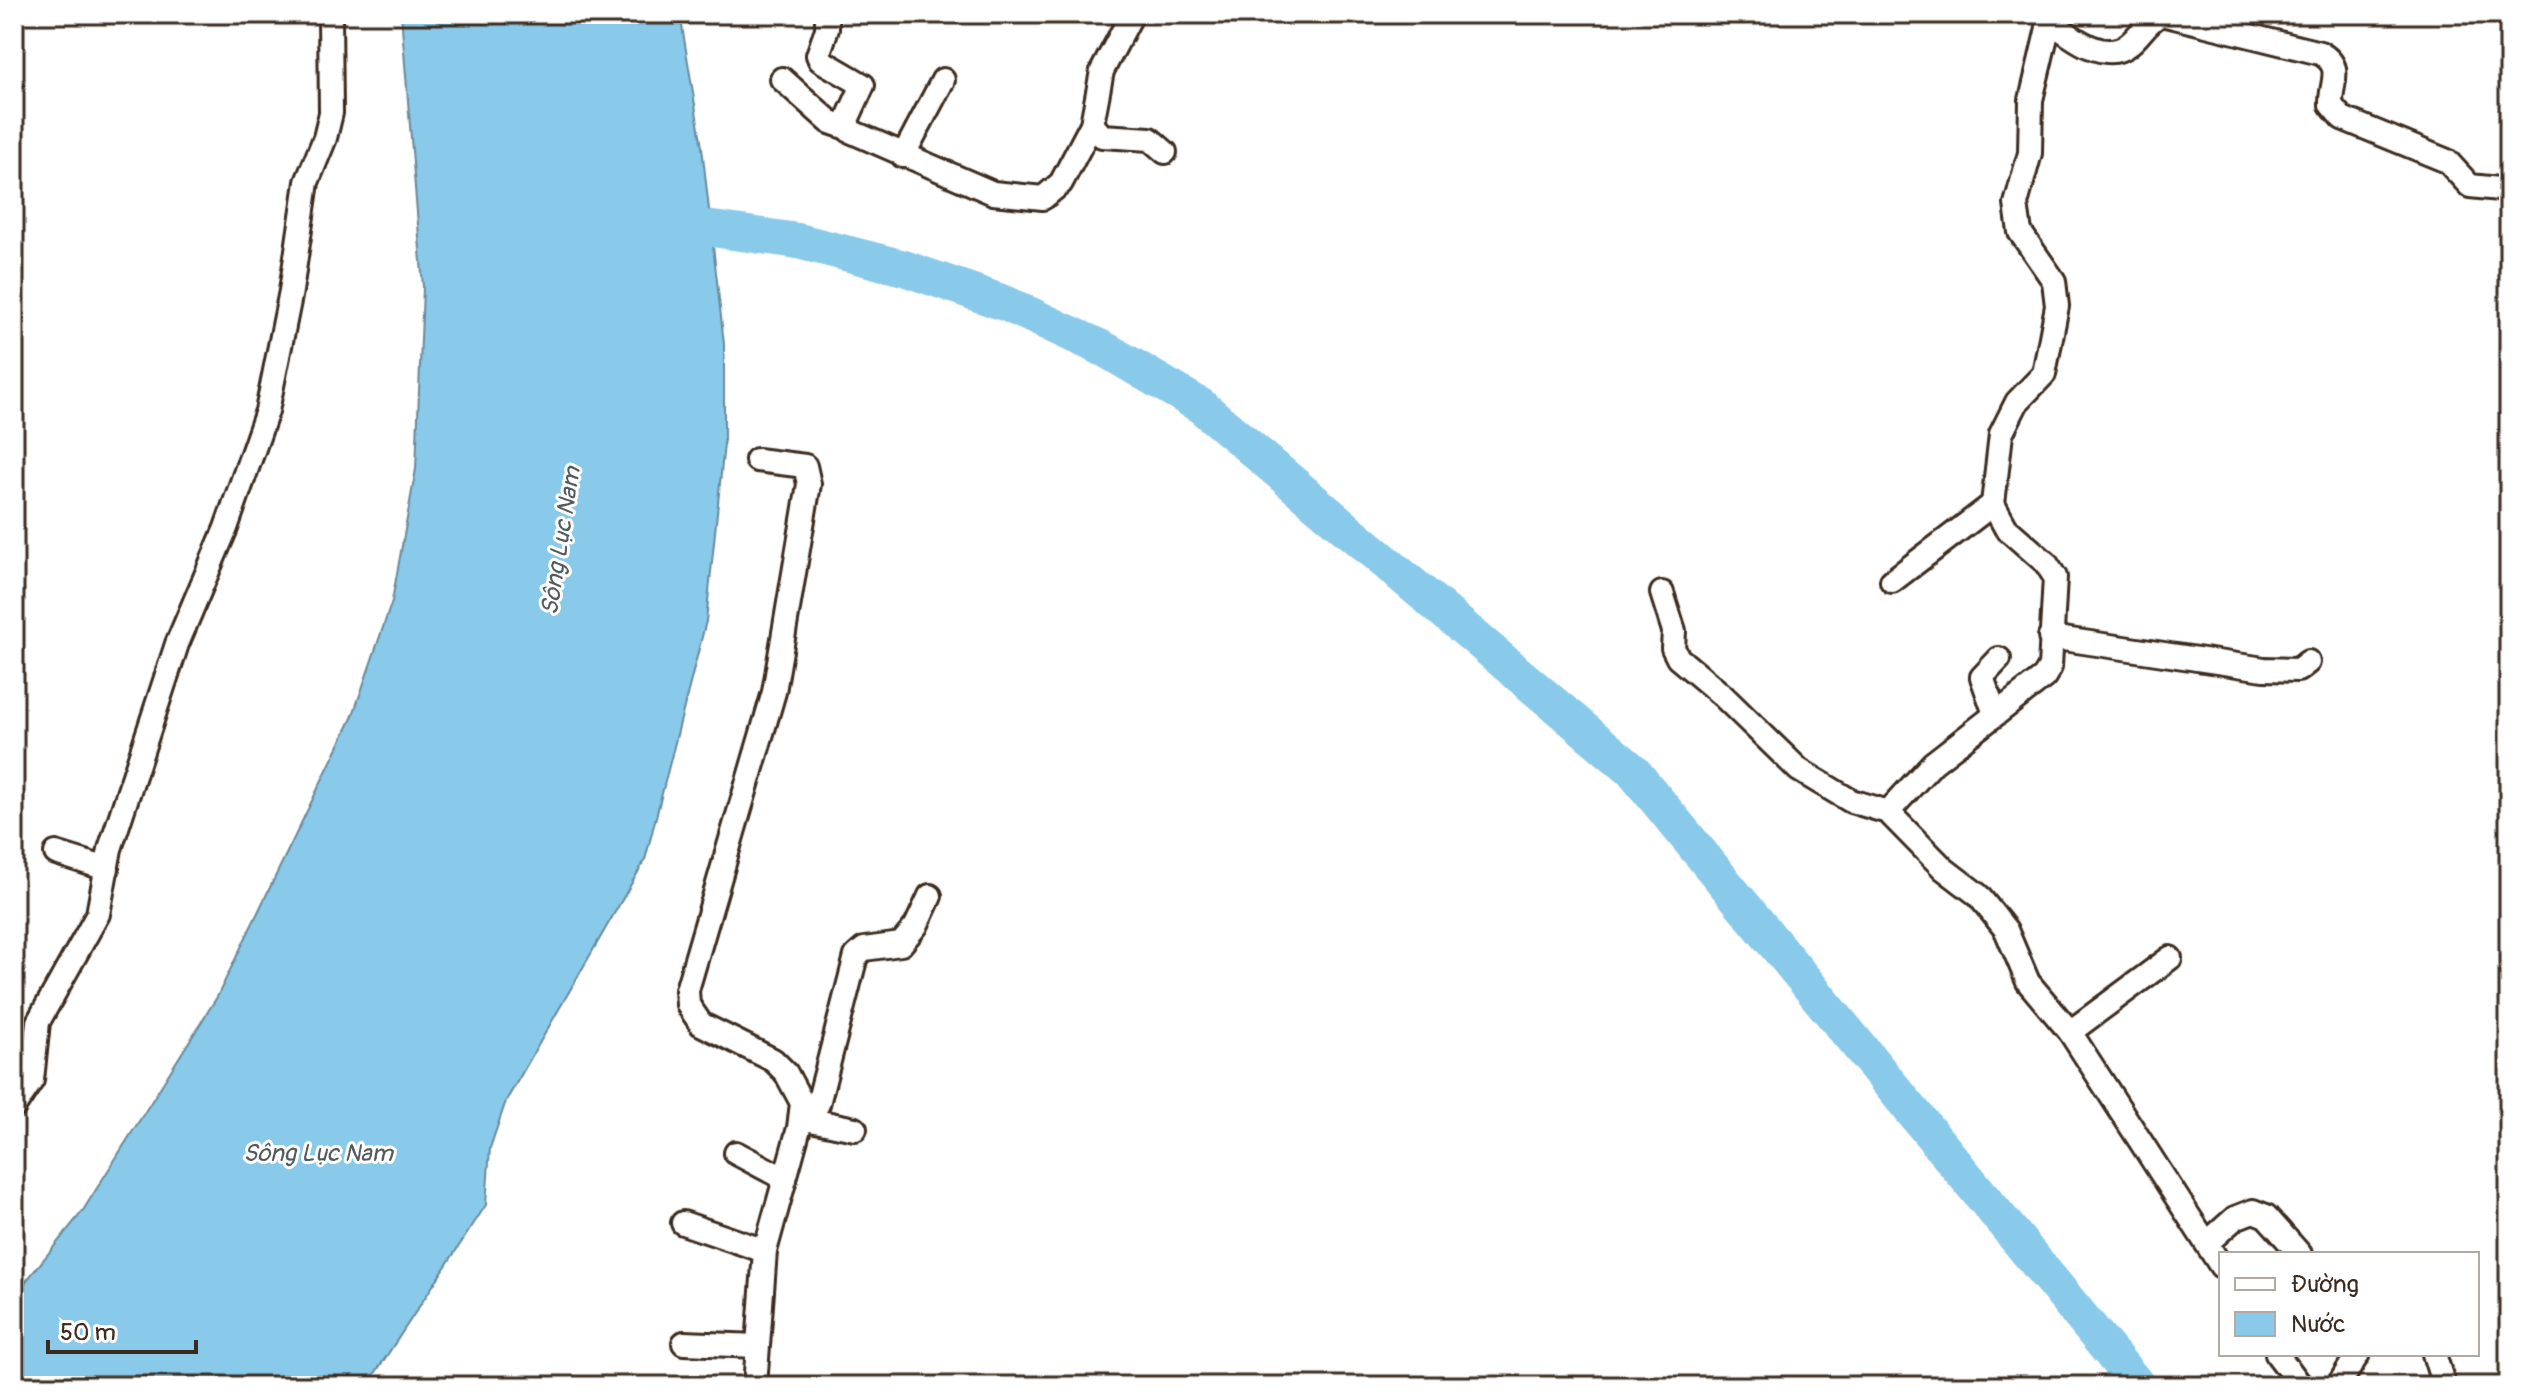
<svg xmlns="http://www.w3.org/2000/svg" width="2523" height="1400" font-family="Pangolin,sans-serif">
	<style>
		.water { fill: #89c9ea; stroke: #6a8998; stroke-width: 2 }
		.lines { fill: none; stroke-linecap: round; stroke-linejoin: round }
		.river { stroke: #89c9ea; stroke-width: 36 }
		.minor-casing { stroke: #3b2a1e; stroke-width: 28 }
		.minor { stroke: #fff; stroke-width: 22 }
		.labels { text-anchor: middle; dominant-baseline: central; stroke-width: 6; stroke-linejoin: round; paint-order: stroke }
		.water-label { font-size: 24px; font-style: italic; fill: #525a5b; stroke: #fff }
	</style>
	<rect width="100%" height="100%" fill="#fff"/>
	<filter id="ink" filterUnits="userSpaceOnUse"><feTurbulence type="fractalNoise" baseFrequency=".0125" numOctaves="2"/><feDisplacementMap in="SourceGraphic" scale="16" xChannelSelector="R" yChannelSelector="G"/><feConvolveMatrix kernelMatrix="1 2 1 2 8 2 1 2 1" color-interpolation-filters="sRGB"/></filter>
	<g filter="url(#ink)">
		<!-- water -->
		<polygon class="water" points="401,14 680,14 702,147 724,344 724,444 706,621 645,860 506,1101 490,1148 486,1205 374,1375 361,1386 14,1386 14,1296 82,1212 217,997 352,718 392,601 416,469 423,287"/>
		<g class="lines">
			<!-- river -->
			<polyline class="river" points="664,226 691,226 798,241 904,268 1007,304 1106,350 1201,406 1632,770 2138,1386"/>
			<!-- minor casing -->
			<g class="minor-casing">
				<g id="minor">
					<polyline points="827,14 827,29 818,55 820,60 863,85 847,120 850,131 993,193 1043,198 1061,183 1092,124 1102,71 1132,14"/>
					<polyline points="2047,14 2048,28 2031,100 2030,153 2016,204 2020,232 2054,281 2057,306 2044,374 2017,402 2001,434 1993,504 2006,528 2046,563 2055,577 2050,667 2044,677 1933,763 1888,812 1944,869 1978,895 2006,930 2028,982 2070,1032 2221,1266"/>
					<path d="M 2049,20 C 2069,35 2104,65 2129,44 C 2142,34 2147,20 2162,14 L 2320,53 C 2345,67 2330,83 2331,105 L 2342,118 L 2447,161 L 2470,186 L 2509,190"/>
					<polyline points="782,79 830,122 847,128"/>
					<polyline points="1092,124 1102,136 1150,139 1165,152"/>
					<polyline points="903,156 943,80"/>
					<polyline points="1892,581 1993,504"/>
					<polyline points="1662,593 1674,631 1673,648 1678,658 1722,695 1799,770 1851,801 1888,812"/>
					<polyline points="2050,637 2264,669 2298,670 2308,662"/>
					<polyline points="1995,714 1982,677 1999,659"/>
					<polyline points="56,853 107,869"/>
					<polyline points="2070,1032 2170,958"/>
					<polyline points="14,1107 32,1080 38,1022 98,914 110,849 177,644 226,528 267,411 291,291 307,182 325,138 331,113 330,14"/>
					<polyline points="802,1114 818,1104 856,956 864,949 901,944 916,926 930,896"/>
					<polyline points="801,1118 855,1129"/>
					<polyline points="736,1153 785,1179"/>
					<polyline points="683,1223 765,1251"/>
					<polyline points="2207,1243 2235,1218 2253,1211 2266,1216 2300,1254"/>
					<polyline points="684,1343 757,1346"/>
					<polyline points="2277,1354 2301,1386"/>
					<polyline points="2434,1354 2444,1386"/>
					<polyline points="755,1386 765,1251 799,1128 802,1103 786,1073 773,1060 701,1024 688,1005 687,990 774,692 809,484 805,466 757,460"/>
					<polyline points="2338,1386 2358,1354"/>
				</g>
			</g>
			<!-- minor -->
			<use href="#minor" class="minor"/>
		</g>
	</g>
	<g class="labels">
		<!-- water labels -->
		<g class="water-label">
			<text transform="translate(561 541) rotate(-81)">Sông Lục Nam</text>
			<text x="318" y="1153">Sông Lục Nam</text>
		</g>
	</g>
	<!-- margin -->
	<rect width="2523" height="1400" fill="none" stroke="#fff" stroke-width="48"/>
	<rect x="24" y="24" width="2475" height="1352" fill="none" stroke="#3b2a1e" stroke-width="3" filter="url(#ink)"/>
	<!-- legend -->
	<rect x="2219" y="1252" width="260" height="104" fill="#ffffff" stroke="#b1aaa5" stroke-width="2"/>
	<rect x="2235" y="1278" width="40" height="12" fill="#ffffff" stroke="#b1aaa5" stroke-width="2"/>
	<text x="2291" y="1292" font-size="24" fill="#3b2a1e">Đường</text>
	<rect x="2235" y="1312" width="40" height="24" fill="#89c9ea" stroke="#b1aaa5" stroke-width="2"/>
	<text x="2291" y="1332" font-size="24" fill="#3b2a1e">Nước</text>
	<!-- scale -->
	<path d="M48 1340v12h148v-12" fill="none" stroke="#3b2a1e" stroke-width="4"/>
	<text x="60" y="1340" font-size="24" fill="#3b2a1e" stroke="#ffffff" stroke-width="6" paint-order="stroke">50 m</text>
</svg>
